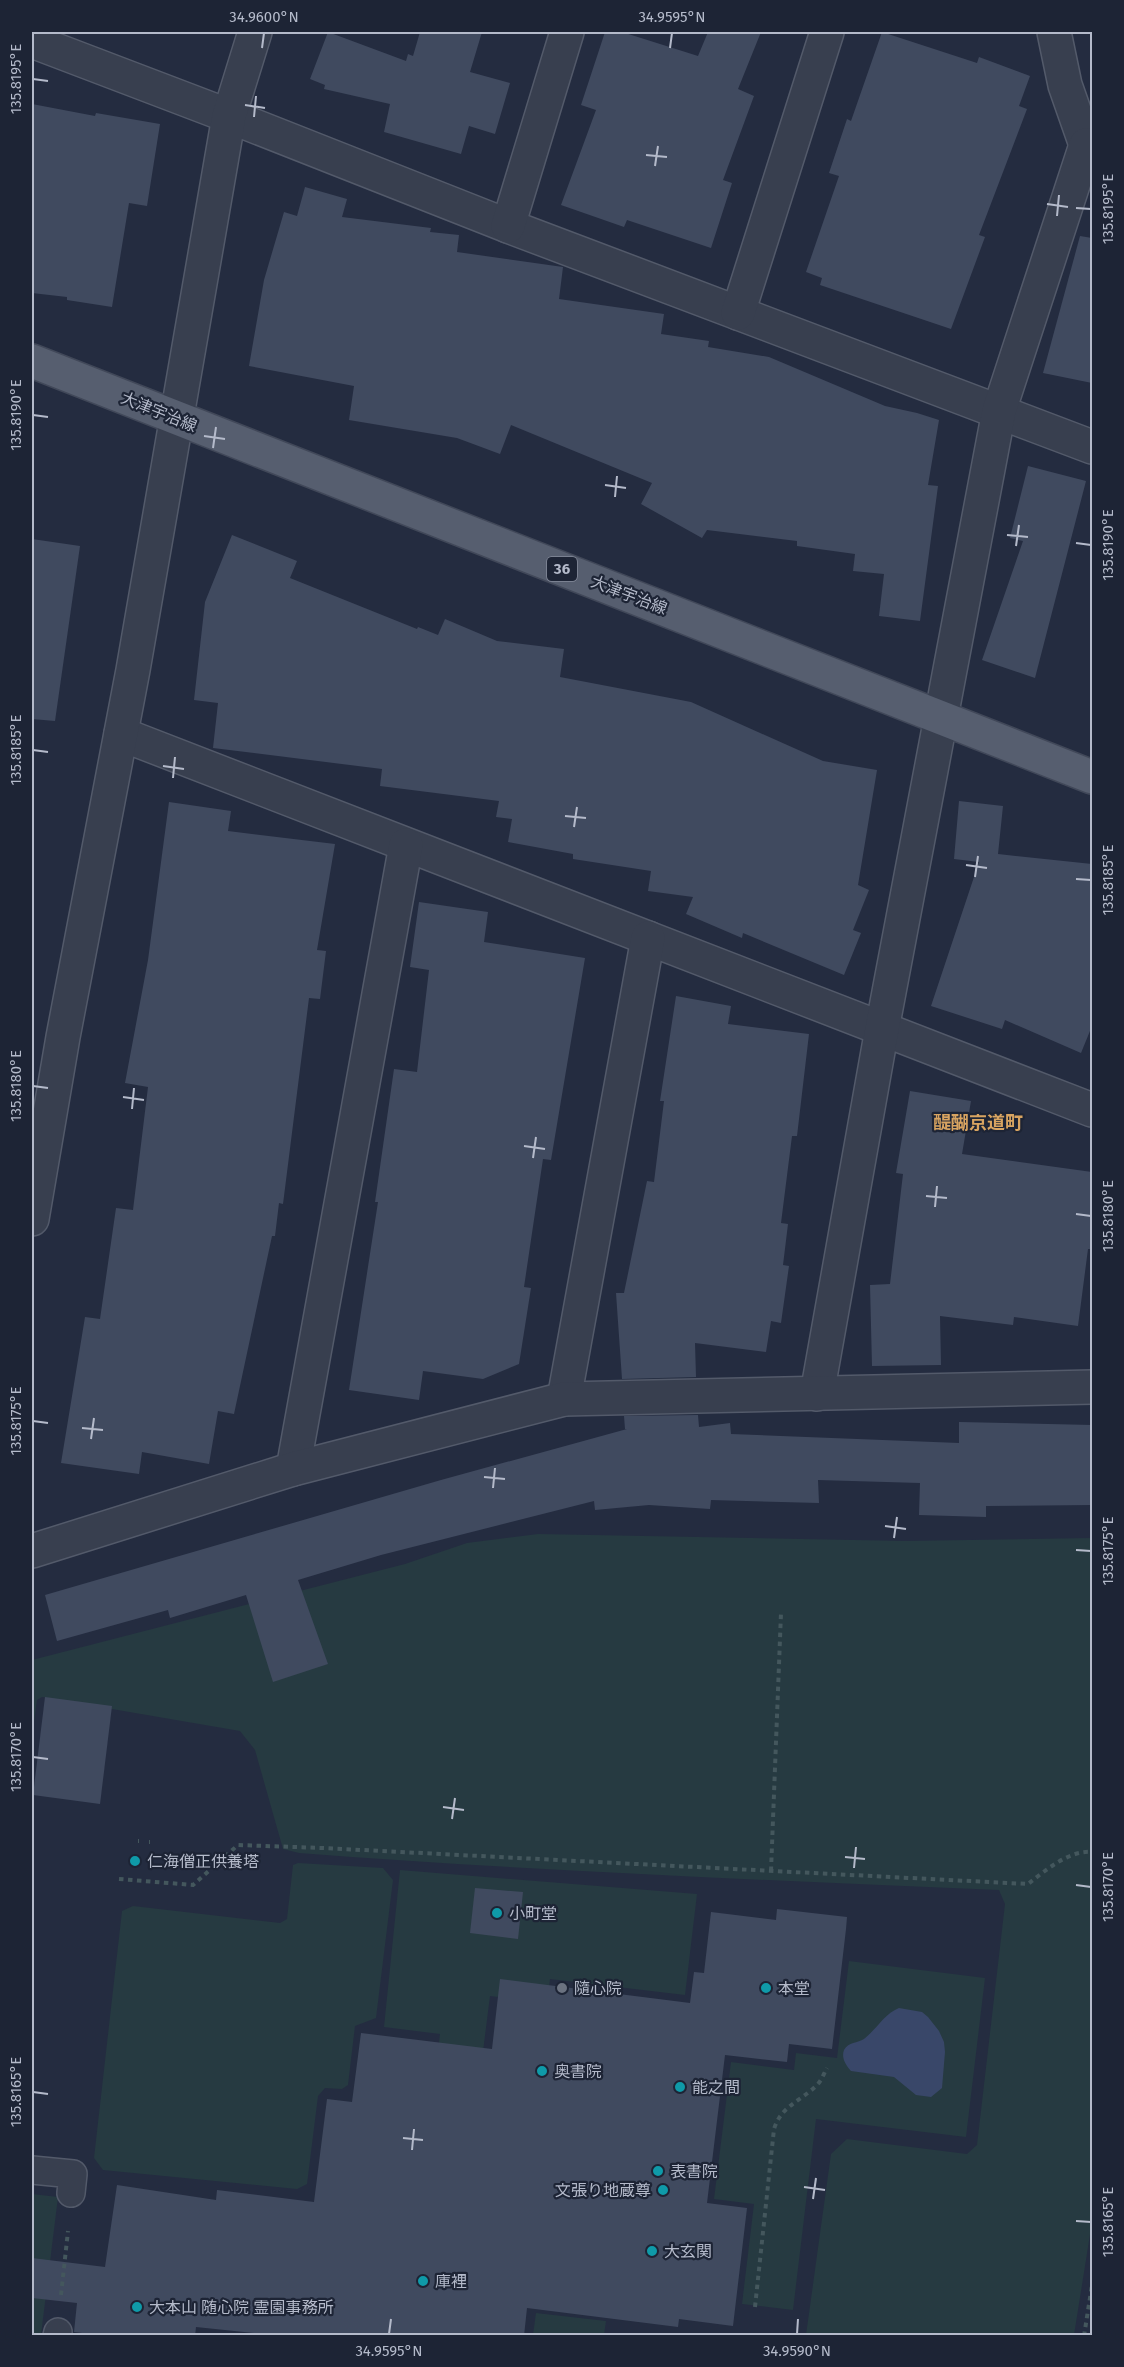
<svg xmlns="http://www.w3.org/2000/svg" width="1124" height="2367" font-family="'Fira Sans','Noto Sans JP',sans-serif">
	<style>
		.green { fill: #263a41 }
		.water { fill: #394769 }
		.building { fill: #404a5f }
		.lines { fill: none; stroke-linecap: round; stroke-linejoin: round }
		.service-casing { stroke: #535a6a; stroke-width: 30 }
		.minor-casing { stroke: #535a6a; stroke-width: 36 }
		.tertiary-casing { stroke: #535a6a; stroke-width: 36 }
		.primary-casing { stroke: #414859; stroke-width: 36 }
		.path { stroke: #44575d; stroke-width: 4; stroke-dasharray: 4.5 4.5; stroke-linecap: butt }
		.service { stroke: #383f4f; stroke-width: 27 }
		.minor { stroke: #383f4f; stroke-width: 33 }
		.tertiary { stroke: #383f4f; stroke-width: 33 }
		.primary { stroke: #565e6f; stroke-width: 33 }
		.ticks { fill: none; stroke: #b4baca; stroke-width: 2 }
		.culture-dot { fill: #0f9aa8; stroke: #1d2435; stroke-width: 2 }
		.worship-dot { fill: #6b7280; stroke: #1d2435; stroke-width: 2 }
		.labels { text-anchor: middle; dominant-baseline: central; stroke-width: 4.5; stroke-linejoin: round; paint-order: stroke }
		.shield { fill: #1d2435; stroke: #878d9d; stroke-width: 1.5 }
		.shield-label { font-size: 15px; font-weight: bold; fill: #b4baca }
		.street-label { font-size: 16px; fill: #b4baca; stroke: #1d2435 }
		.poi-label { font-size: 16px; fill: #b4baca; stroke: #1d2435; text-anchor: start }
		.neighbourhood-label { font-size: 18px; font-weight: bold; fill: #d8a461; stroke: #1d2435 }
		.neatline { fill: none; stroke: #b4baca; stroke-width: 2 }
		.ticks-label { font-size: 15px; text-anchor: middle; fill: #b4baca }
	</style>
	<rect width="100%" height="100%" fill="#242c40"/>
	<!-- green -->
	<g class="green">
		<path d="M 538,1534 L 905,1541 L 1092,1538 L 1092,2222 L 1074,2335 L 806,2335 L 831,2154 L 847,2139 L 967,2154 L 977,2145 L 1005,1904 L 999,1890 C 766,1880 532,1871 299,1853 L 283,1849 L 255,1750 L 240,1731 L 42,1697 L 37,1700 L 32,1737 L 32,1660 L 405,1564 L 467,1543 Z"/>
		<polygon points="298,1863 383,1868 393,1880 376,2018 355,2026 348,2085 342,2089 325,2088 318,2096 307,2184 297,2189 103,2170 94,2158 122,1911 133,1906 280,1923 287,1919 293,1865"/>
		<polygon points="400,1870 697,1894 685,1995 550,1979 547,2003 490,1996 476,2107 432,2102 440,2034 384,2027"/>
		<polygon points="849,1961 985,1978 966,2137 816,2119 793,2310 742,2304 754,2204 714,2199 731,2062 794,2070 796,2053 837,2058"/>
		<polygon points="32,2194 58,2197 41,2335 32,2336"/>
		<polygon points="536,2313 606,2321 604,2335 533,2335"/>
	</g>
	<!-- water -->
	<path class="water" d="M 899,2008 L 922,2012 L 928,2017 L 939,2031 L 944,2042 L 945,2052 L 942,2088 L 931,2097 L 916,2095 L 894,2077 L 851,2071 C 846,2065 841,2058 844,2050 C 848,2042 858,2043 864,2039 C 877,2029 884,2014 899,2008 Z"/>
	<!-- building -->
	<g class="building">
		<polygon points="328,32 406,61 408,54 413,56 420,32 482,32 470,72 510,83 495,134 469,126 461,154 384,132 390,104 324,89 325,85 310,79"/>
		<polygon points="605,32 622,32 698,56 708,32 761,32 738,89 754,96 723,180 732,183 711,248 627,220 624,227 561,205 596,110 581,105"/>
		<polygon points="882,32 977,63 979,57 1030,76 1019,106 1027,109 979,235 985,237 951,329 820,285 822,278 806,272 839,176 829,173 847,119 851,121"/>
		<polygon points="32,104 95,116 96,113 160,124 147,206 129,203 112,307 67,300 67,297 32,293"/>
		<polygon points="305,187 347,199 342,217 431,228 430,232 459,235 457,252 563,267 559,299 664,314 661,334 709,341 708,347 769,357 885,406 917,413 939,420 928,485 938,486 920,621 879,616 884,574 853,571 855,554 797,546 797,541 707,530 702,538 641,504 652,483 511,425 500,454 457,438 349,420 354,386 249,366 264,280 284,212 297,216"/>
		<polygon points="1080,236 1092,238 1092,383 1043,373"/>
		<polygon points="1028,466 1086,481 1035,678 982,660 1023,541 1010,538"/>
		<polygon points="232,535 297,561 290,578 417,629 418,627 438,635 445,619 497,641 564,649 560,677 691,702 823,761 877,770 858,885 869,890 853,930 861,933 844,975 743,933 742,938 686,914 693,897 648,891 651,871 573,859 573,854 508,842 512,819 496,817 499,801 380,786 382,769 213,748 218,703 194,700 205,602"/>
		<polygon points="32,539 80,546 55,721 32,719"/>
		<polygon points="959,801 1003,806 998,854 1092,864 1092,1026 1081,1053 1005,1020 1002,1029 931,1006 979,862 954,859"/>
		<polygon points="169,802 231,811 228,831 335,844 317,950 326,951 320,999 309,998 283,1204 279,1203 275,1236 272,1236 234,1414 218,1411 209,1464 142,1452 139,1474 61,1463 85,1317 100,1319 116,1208 133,1210 148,1087 125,1083 148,960"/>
		<polygon points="419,902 488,912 484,942 585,958 551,1160 543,1159 524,1287 531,1288 519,1364 483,1379 423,1371 419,1400 349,1390 378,1202 375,1202 394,1069 417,1072 429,970 410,967"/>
		<polygon points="676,996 731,1006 728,1024 809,1034 797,1136 792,1136 781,1223 788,1224 783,1265 789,1266 781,1323 771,1321 766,1352 695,1343 696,1377 622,1379 616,1293 624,1293 647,1181 654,1182 664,1101 660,1101"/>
		<polygon points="910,1091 971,1101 962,1154 1092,1172 1092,1249 1088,1249 1078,1326 1014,1317 1013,1325 940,1316 941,1365 872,1366 870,1285 890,1284 903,1174 896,1173"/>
		<polygon points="698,1415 699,1427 730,1423 731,1434 959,1443 959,1422 1092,1425 1092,1505 986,1506 986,1517 919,1515 920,1483 818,1480 819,1503 711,1500 710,1509 649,1505 595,1510 594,1501 381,1555 298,1580 328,1664 273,1682 246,1595 170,1618 168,1610 57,1641 45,1595 441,1480 627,1429 625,1429 624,1416"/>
		<polygon points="45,1697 112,1706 100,1804 33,1795"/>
		<polygon points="475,1888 523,1892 518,1939 470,1933"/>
		<polygon points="777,1909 847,1917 846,1929 832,2049 789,2044 787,2062 725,2055 707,2203 747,2208 733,2326 679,2319 678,2327 527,2308 524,2336 284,2336 196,2327 195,2336 107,2336 74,2332 77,2303 32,2298 32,2258 105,2267 117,2185 216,2200 217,2190 314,2202 327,2099 352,2102 361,2033 492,2049 500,1979 690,2003 694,1972 704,1973 711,1912 776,1920"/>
	</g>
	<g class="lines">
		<!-- service casing -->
		<g class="service-casing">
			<g id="service">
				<polyline points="32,2170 73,2174 71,2193"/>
				<polyline points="57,2336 58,2332"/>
			</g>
		</g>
		<!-- minor casing -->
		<g class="minor-casing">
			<g id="minor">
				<polyline points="1054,32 1065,85 1086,145 1092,149"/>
				<polyline points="32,41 229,116 508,226 1092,447"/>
				<polyline points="508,226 567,32"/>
				<polyline points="738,313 827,32"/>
				<polyline points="121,734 1092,1110"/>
				<polyline points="817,1394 882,1029 999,411 1086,145"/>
				<polyline points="564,1399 648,938"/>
				<polyline points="293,1469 406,845"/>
				<polyline points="32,1551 293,1469 564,1399 1092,1387"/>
			</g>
		</g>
		<!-- tertiary casing -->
		<g class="tertiary-casing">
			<polyline id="tertiary" points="32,1219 63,1037 133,670 229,116 255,32"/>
		</g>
		<!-- primary casing -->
		<g class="primary-casing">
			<polyline id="primary" points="32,361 1092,777"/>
		</g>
		<!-- path -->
		<g class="path">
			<polyline points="138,1841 139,1841"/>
			<polyline points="149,1842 150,1842"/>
			<polyline points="771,1871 781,1613"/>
			<path d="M 119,1879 L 193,1885 L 238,1845 L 323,1848 L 1028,1884 C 1046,1870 1069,1850 1092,1852"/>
			<polyline points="61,2295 68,2231"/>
			<path d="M 755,2307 L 774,2129 C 781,2106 801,2101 817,2085 C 822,2080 824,2073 827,2068"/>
			<polyline points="1084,2336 1092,2285"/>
		</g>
		<!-- service -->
		<use href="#service" class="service"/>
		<!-- minor -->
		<use href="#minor" class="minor"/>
		<!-- tertiary -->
		<use href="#tertiary" class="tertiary"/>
		<!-- primary -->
		<use href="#primary" class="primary"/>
	</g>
	<!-- ticks -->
	<path class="ticks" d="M 262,48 L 264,33M 670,48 L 672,33M 33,79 L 48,81M 245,105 L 265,108M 254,117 L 256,96M 646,155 L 667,157M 655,166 L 658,146M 1047,204 L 1068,207M 1076,208 L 1091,209M 1057,216 L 1059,195M 33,415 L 48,417M 204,436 L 225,439M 213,448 L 216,427M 605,485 L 626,488M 615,497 L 617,476M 1007,535 L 1028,537M 1076,543 L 1091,545M 1016,546 L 1019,525M 33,750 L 48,752M 163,766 L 184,769M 173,778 L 175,757M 565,816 L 586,818M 574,827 L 577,807M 966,865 L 987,868M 975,877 L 978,856M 1076,879 L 1091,880M 33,1086 L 48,1088M 123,1097 L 144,1100M 132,1109 L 134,1088M 524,1146 L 545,1149M 533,1158 L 536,1137M 926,1196 L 947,1198M 935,1207 L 937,1186M 1076,1214 L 1091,1216M 33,1421 L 48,1423M 82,1428 L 103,1430M 91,1439 L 94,1418M 484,1477 L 505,1479M 493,1488 L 495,1468M 885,1526 L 906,1529M 894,1538 L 897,1517M 1076,1550 L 1091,1551M 33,1757 L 48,1759M 443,1807 L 464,1810M 452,1819 L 455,1798M 845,1857 L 865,1859M 854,1868 L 856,1847M 1076,1885 L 1091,1887M 33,2092 L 48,2094M 403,2138 L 423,2140M 412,2150 L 414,2129M 804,2187 L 825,2190M 813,2199 L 816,2178M 1076,2221 L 1091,2222M 389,2334 L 391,2319M 797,2334 L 798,2319"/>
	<!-- markers -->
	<g class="culture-dot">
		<circle cx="135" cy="1861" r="6"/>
		<circle cx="497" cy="1913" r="6"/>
		<circle cx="766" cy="1988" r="6"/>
		<circle cx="542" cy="2071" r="6"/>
		<circle cx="680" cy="2087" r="6"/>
		<circle cx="658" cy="2171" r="6"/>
		<circle cx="663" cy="2190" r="6"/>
		<circle cx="652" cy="2251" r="6"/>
		<circle cx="423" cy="2281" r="6"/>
		<circle cx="137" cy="2307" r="6"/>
	</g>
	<circle class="worship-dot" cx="562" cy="1988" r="6"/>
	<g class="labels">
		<!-- shield labels -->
		<rect class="shield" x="547" y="557" width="30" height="24" rx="4.5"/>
		<g class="shield-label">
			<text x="562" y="569">36</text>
		</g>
		<!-- street labels -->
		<g class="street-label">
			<text transform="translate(159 412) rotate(22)">大津宇治線</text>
			<text transform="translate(629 595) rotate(21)">大津宇治線</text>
		</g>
		<!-- poi labels -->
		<g class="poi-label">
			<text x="147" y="1861">仁海僧正供養塔</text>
			<text x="509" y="1913">小町堂</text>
			<text x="574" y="1988">隨心院</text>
			<text x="778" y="1988">本堂</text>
			<text x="554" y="2071">奥書院</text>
			<text x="692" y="2087">能之間</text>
			<text x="670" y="2171">表書院</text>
			<text x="651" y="2190" text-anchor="end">文張り地蔵尊</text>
			<text x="664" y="2251">大玄関</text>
			<text x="435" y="2281">庫裡</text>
			<text x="149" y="2307">大本山 随心院 霊園事務所</text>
		</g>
		<!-- neighbourhood labels -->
		<g class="neighbourhood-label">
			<text x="978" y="1123">醍醐京道町</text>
		</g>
	</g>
	<!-- border -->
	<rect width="1124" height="2367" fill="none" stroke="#1d2435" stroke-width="66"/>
	<rect x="33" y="33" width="1058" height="2301" class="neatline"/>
	<g class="ticks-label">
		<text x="264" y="22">34.9600°N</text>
		<text x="672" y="22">34.9595°N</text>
		<text transform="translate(16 79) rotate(-90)" y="5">135.8195°E</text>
		<text transform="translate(1108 209) rotate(-90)" y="5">135.8195°E</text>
		<text transform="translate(16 415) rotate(-90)" y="5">135.8190°E</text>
		<text transform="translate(1108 545) rotate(-90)" y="5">135.8190°E</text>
		<text transform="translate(16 750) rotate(-90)" y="5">135.8185°E</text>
		<text transform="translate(1108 880) rotate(-90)" y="5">135.8185°E</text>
		<text transform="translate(16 1086) rotate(-90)" y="5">135.8180°E</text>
		<text transform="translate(1108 1216) rotate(-90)" y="5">135.8180°E</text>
		<text transform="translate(16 1421) rotate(-90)" y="5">135.8175°E</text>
		<text transform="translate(1108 1551) rotate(-90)" y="5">135.8175°E</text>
		<text transform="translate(16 1757) rotate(-90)" y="5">135.8170°E</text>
		<text transform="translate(1108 1887) rotate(-90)" y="5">135.8170°E</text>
		<text transform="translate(16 2092) rotate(-90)" y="5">135.8165°E</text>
		<text transform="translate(1108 2222) rotate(-90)" y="5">135.8165°E</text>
		<text x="389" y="2356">34.9595°N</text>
		<text x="797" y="2356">34.9590°N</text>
	</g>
</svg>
